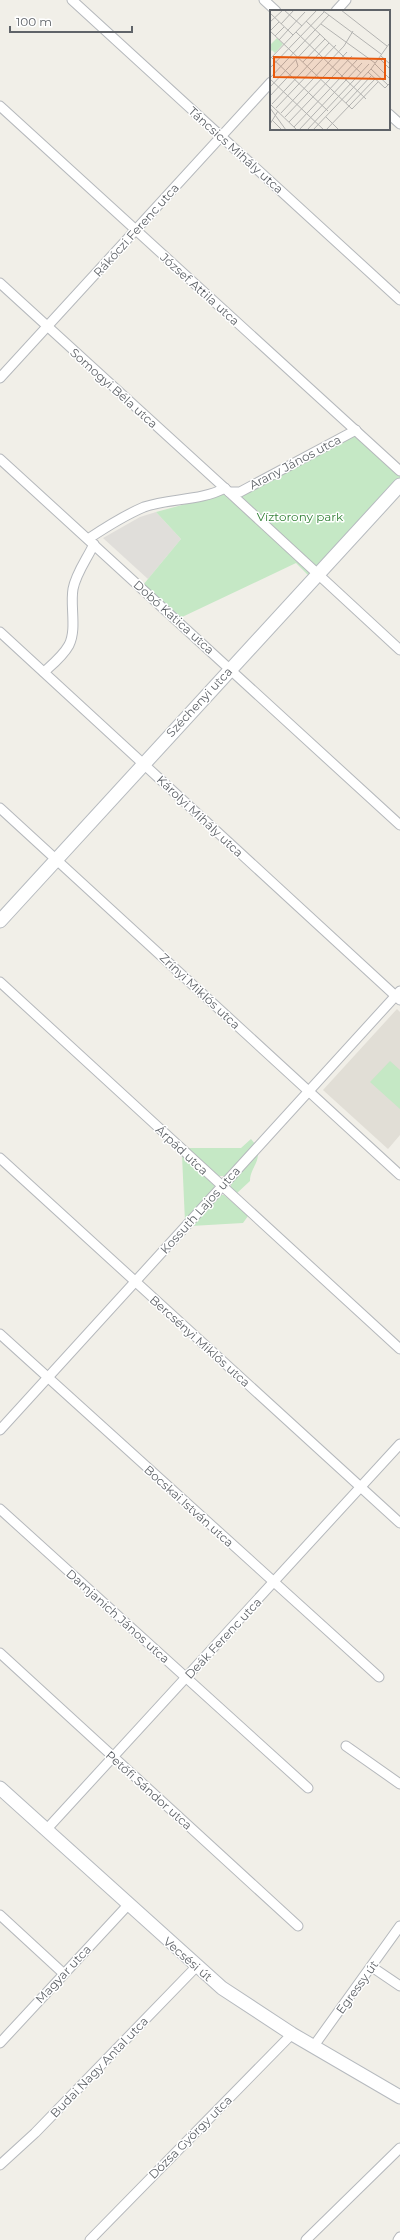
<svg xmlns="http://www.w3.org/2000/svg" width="400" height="2240" font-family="Montserrat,sans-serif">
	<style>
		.industrial { fill: #e0deda }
		.education { fill: #e1ded6 }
		.green { fill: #c5e8c5 }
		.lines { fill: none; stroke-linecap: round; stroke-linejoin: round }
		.street-casing { stroke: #b5b8bc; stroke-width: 11 }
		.secondary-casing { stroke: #b6babf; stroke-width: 15 }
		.street { stroke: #fff; stroke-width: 9 }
		.secondary { stroke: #fff; stroke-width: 13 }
		.labels { text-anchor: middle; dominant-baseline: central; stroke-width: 3; stroke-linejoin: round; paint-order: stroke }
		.street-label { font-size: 12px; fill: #5f6368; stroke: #fff }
		.park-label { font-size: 12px; fill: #348238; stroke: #fff }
		.inset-road { fill: none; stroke: #b3b3b1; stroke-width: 1 }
		.view { fill: #e8590c; fill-opacity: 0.15; stroke: #e8590c; stroke-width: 2 }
		.inset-edge { fill: none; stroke: #5f6368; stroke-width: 2 }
	</style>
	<rect width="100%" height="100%" fill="#f1efe8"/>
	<!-- industrial -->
	<polygon class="industrial" points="156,512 181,539 148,579 103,538 140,517"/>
	<!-- education -->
	<polygon class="education" points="397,1009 400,1012 400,1135 388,1149 323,1090"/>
	<!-- green -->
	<g class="green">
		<polygon points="355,434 400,474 400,479 309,576 296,563 180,618 143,585 181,539 156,512 223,494 230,500"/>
		<polygon points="390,1061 400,1070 400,1109 370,1082"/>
		<polygon points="251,1139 255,1144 225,1176 219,1176 186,1148 241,1148"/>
		<path d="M 258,1154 C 258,1164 250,1170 250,1181 L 236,1194 L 231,1189 L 231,1183 Z"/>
		<polygon points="182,1155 214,1183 214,1188 185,1222"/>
		<polygon points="219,1195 224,1195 248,1216 243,1223 191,1226"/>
	</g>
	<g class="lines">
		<!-- street casing -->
		<g class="street-casing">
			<g id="street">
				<polyline points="72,0 400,300"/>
				<polyline points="264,0 276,11"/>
				<polyline points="336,11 346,0"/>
				<polyline points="0,106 400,471"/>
				<polyline points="389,114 400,124"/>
				<polyline points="0,283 229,492 240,492 356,430"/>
				<polyline points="0,378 271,82"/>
				<polyline points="0,459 400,825"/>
				<polyline points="229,492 400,650"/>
				<path d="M 88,539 C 106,527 125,515 144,507 C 170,498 201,501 225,488"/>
				<polyline points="0,632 400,1000"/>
				<path d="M 44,672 C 53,664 63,656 69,645 C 77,629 70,606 73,589 C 76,573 87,559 94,544"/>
				<polyline points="0,808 400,1175"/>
				<polyline points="0,982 400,1349"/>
				<polyline points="0,1158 400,1523"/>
				<polyline points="0,1334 379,1677"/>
				<polyline points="0,1430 400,991"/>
				<polyline points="0,1509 308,1788"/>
				<polyline points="0,1653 298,1926"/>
				<polyline points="346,1746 400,1784"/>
				<polyline points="46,1830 400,1444"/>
				<polyline points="0,1915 63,1973"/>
				<polyline points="372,1967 400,1986"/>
				<polyline points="0,2043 128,1905"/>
				<polyline points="313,2047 400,1926"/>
				<polyline points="0,2165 35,2133 196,1967"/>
				<polyline points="90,2240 292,2034"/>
				<polyline points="306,2240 400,2148"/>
				<polyline points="398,2240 400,2237"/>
			</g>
		</g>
		<!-- secondary casing -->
		<g class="secondary-casing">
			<g id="secondary">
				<polyline points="0,921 400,485"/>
				<polyline points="0,1788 222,1988 292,2034 400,2097"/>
			</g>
		</g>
		<!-- street -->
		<use href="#street" class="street"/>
		<!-- secondary -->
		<use href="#secondary" class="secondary"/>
	</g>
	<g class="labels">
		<!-- street labels -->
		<g class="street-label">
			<text transform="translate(236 150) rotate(42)">Táncsics Mihály utca</text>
			<text transform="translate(136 230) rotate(-48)">Rákóczi Ferenc utca</text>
			<text transform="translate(200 289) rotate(42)">József Attila utca</text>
			<text transform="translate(114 388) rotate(42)">Somogyi Béla utca</text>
			<text transform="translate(295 462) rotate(-28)">Arany János utca</text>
			<text transform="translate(174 617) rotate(42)">Dobó Katica utca</text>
			<text transform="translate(199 702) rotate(-47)">Széchenyi utca</text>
			<text transform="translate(200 816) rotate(43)">Károlyi Mihály utca</text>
			<text transform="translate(200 991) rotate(43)">Zrínyi Miklós utca</text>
			<text transform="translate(182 1150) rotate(43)">Árpád utca</text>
			<text transform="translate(200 1210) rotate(-48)">Kossuth Lajos utca</text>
			<text transform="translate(200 1341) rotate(42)">Bercsényi Miklós utca</text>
			<text transform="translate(189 1506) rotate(42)">Bocskai István utca</text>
			<text transform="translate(118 1616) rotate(42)">Damjanich János utca</text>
			<text transform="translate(223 1638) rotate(-47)">Deák Ferenc utca</text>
			<text transform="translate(149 1790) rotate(42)">Petőfi Sándor utca</text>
			<text transform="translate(188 1959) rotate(41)">Vecsési út</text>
			<text transform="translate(63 1974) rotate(-47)">Magyar utca</text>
			<text transform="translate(357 1987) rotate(-54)">Egressy út</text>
			<text transform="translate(99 2067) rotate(-46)">Budai Nagy Antal utca</text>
			<text transform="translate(190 2137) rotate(-45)">Dózsa György utca</text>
		</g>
		<!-- park labels -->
		<g class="park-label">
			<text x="300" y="516">Víztorony park</text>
		</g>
	</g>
	<!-- overview -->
	<g transform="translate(270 10)">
		<rect width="120" height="120" fill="#f1efe8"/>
		<path d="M 7,28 L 13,34 L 5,43 L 2,40 L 0,42 L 0,35 Z" fill="#c5e8c5"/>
		<path class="inset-road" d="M 14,0 L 32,16M 52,0 L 111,44M 71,0 L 117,36M 0,3 L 23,25M 36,11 L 91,63M 0,12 L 13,0M 9,12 L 0,21 L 82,99 L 108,72M 11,14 L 24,0M 51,14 L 105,53M 18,20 L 35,2M 26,22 L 96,89M 5,26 L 14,17M 9,30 L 18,20M 111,46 L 120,54M 2,48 L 58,101M 109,48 L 120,59M 0,49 L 47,0M 33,52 L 55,29M 105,54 L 120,69M 0,58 L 54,2M 101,59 L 118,75M 98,62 L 115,78 L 120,73M 0,68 L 59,5M 0,69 L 54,120M 0,77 L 50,24M 0,86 L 28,56 L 26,50M 76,93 L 101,66M 0,94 L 27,120M 2,94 L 59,33M 0,98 L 16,120M 6,98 L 66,35M 11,103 L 74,36 L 83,21M 15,107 L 77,42M 56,107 L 69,120M 2,110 L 12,120M 19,112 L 82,46M 0,114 L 8,101M 24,117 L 87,50M 29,120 L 92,53M 37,120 L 99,54M 43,120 L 101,59 L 119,34M 56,120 L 105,69"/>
		<path class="view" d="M 4,47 L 115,49 L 115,69 L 4,67 Z"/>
		<rect width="120" height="120" class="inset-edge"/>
	</g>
	<!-- scale -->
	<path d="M10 26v6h122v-6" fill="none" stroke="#5f6368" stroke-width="2"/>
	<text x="16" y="26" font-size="12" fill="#5f6368" stroke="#ffffff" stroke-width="3" paint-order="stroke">100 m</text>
</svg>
